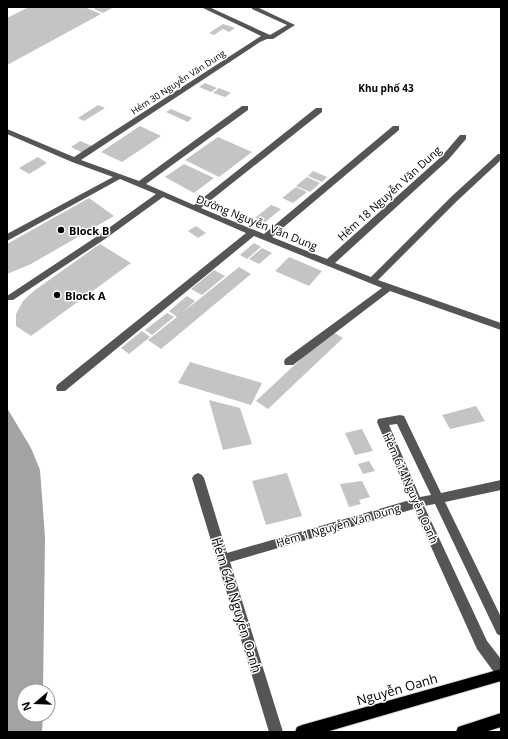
<svg xmlns="http://www.w3.org/2000/svg" width="508" height="739" font-family="'Open Sans',sans-serif">
	<style>
		.water { fill: #a3a3a3 }
		.building { fill: #c4c4c4 }
		.lines { fill: none; stroke-linecap: round; stroke-linejoin: round }
		.major-casing { stroke: #dbdbdb; stroke-width: 2 }
		.minor { fill: #555; fill-rule: evenodd }
		.major { fill: #000; fill-rule: evenodd }
		.poi-dot { fill: #000; stroke: #fff; stroke-width: 1.5 }
		.labels { text-anchor: middle; dominant-baseline: central; stroke-width: 3; stroke-linejoin: round; paint-order: stroke }
		.far-street-label { font-size: 9px; fill: #000; stroke: #fff }
		.far-neighbourhood-label { font-size: 10px; font-weight: bold; fill: #000; stroke: #fff }
		.street-label { font-size: 11px; fill: #000; stroke: #fff }
		.poi-label { font-size: 11px; font-weight: bold; fill: #000; stroke: #fff; text-anchor: start }
		.near-street-label { font-size: 13px; fill: #000; stroke: #fff }
	</style>
	<rect width="100%" height="100%" fill="#fff"/>
	<!-- water -->
	<polygon class="water" points="7,408 31,448 40,470 45,537 43,691 24,691 24,715 43,715 42,732 7,732"/>
	<!-- building -->
	<g class="building">
		<polygon points="29,7 84,7 101,14 9,64 7,63 7,18"/>
		<polygon points="97,7 114,7 103,13 94,9"/>
		<polygon points="223,24 235,28 229,32 223,29 214,35 209,33"/>
		<polygon points="205,83 217,88 211,92 199,87"/>
		<polygon points="219,88 231,93 225,97 213,93"/>
		<polygon points="98,105 105,108 84,121 78,118"/>
		<polygon points="171,109 192,118 188,122 166,112"/>
		<polygon points="140,126 161,136 122,162 101,152"/>
		<polygon points="218,137 252,152 219,177 185,160"/>
		<polygon points="80,141 92,146 83,153 71,147"/>
		<polygon points="38,157 47,163 29,174 19,168"/>
		<polygon points="184,164 214,178 194,193 165,177"/>
		<polygon points="313,171 327,177 322,182 308,176"/>
		<polygon points="307,177 320,183 310,192 296,186"/>
		<polygon points="296,187 307,192 293,203 282,198"/>
		<polygon points="89,198 114,216 31,264 7,274 7,244"/>
		<polygon points="271,205 281,209 264,223 255,218"/>
		<polygon points="196,226 206,233 198,238 188,231"/>
		<polygon points="254,243 261,247 247,259 240,255"/>
		<polygon points="100,244 131,263 31,336 16,326 16,314 23,301 35,290"/>
		<polygon points="262,248 272,253 259,264 249,259"/>
		<polygon points="289,257 322,271 309,286 275,271"/>
		<polygon points="239,267 251,274 161,349 148,340 177,317 169,311 187,296 195,301 182,313"/>
		<polygon points="214,270 225,276 202,295 191,289"/>
		<polygon points="167,313 174,317 152,335 145,330"/>
		<polygon points="142,331 150,337 129,354 121,348"/>
		<polygon points="331,331 343,338 268,409 256,401"/>
		<polygon points="190,362 262,383 251,405 178,383"/>
		<polygon points="209,400 240,408 252,444 223,450"/>
		<polygon points="476,406 485,421 450,429 442,415"/>
		<polygon points="362,429 373,451 355,455 345,433"/>
		<polygon points="369,461 375,471 363,474 358,464"/>
		<polygon points="287,473 302,516 266,525 252,481"/>
		<polygon points="362,481 370,497 359,500 361,504 349,507 340,484"/>
	</g>
	<g class="lines">
		<!-- major casing -->
		<g class="major-casing">
			<g id="major">
				<polygon points="501,669 501,681 326,732 295,732 297,727 302,725"/>
				<polygon points="501,713 501,727 485,732 456,732 458,727"/>
			</g>
		</g>
		<!-- minor -->
		<g class="minor">
			<polygon points="201,7 209,7 270,35 287,25 252,9 252,7 257,7 295,25 273,39 267,39 260,42 81,160 139,181 242,106 248,106 248,110 146,184 194,205 316,108 322,108 322,112 201,208 264,234 393,126 399,126 399,130 272,237 327,259 442,156 460,135 466,135 466,139 448,160 335,263 371,277 451,197 498,154 501,154 501,160 457,201 378,280 501,323 501,330 390,291 293,365 285,365 284,362 285,359 382,288 254,236 65,391 57,391 56,388 57,385 246,233 163,197 105,239 13,300 7,300 7,296 99,235 156,194 120,179 7,241 7,234 113,177 72,162 7,134 7,129 74,157 261,36"/>
			<path d="M 400,415 L 404,416 L 441,493 L 501,480 L 501,490 L 445,502 L 501,617 L 501,636 L 497,634 L 435,504 L 424,506 L 487,641 L 501,659 L 501,676 L 496,675 L 477,649 L 414,509 L 230,562 L 283,732 L 269,732 L 192,478 L 194,475 L 198,473 L 202,475 L 204,478 L 227,553 L 410,500 L 377,422 L 378,419 ZM 397,424 L 431,495 L 420,497 L 389,425 Z"/>
		</g>
		<!-- major -->
		<use href="#major" class="major"/>
	</g>
	<!-- markers -->
	<g class="poi-dot">
		<circle cx="61" cy="230" r="4"/>
		<circle cx="57" cy="295" r="4"/>
	</g>
	<g class="labels">
		<!-- far-street labels -->
		<g class="far-street-label">
			<text transform="translate(178 82) rotate(-33)">Hẻm 30 Nguyễn Văn Dung</text>
		</g>
		<!-- far-neighbourhood labels -->
		<g class="far-neighbourhood-label">
			<text x="386" y="88">Khu phố 43</text>
		</g>
		<!-- street labels -->
		<g class="street-label">
			<text transform="translate(389 193) rotate(-42)">Hẻm 18 Nguyễn Văn Dung</text>
			<text transform="translate(257 222) rotate(22)">Đường Nguyễn Văn Dung</text>
			<text transform="translate(411 488) rotate(66)">Hẻm 614 Nguyễn Oanh</text>
			<text transform="translate(338 525) rotate(-16)">Hẻm 1 Nguyễn Văn Dung</text>
		</g>
		<!-- poi labels -->
		<g class="poi-label">
			<text x="69" y="230">Block B</text>
			<text x="65" y="295">Block A</text>
		</g>
		<!-- near-street labels -->
		<g class="near-street-label">
			<text transform="translate(237 605) rotate(73)">Hẻm 640 Nguyễn Oanh</text>
			<text transform="translate(397 689) rotate(-16)">Nguyễn Oanh</text>
		</g>
	</g>
	<!-- border -->
	<rect width="508" height="739" fill="none" stroke="#000000" stroke-width="16"/>
	<!-- north arrow -->
	<g transform="translate(36 703) rotate(251)"><circle r="19" fill="#ffffff" stroke="#999999"/>
	<path d="M0-3L7 15L0 10L-7 15Z" fill="#000000"/>
	<text y="-6" font-size="11" font-weight="bold" text-anchor="middle" fill="#000000">N</text>
	</g>
</svg>
